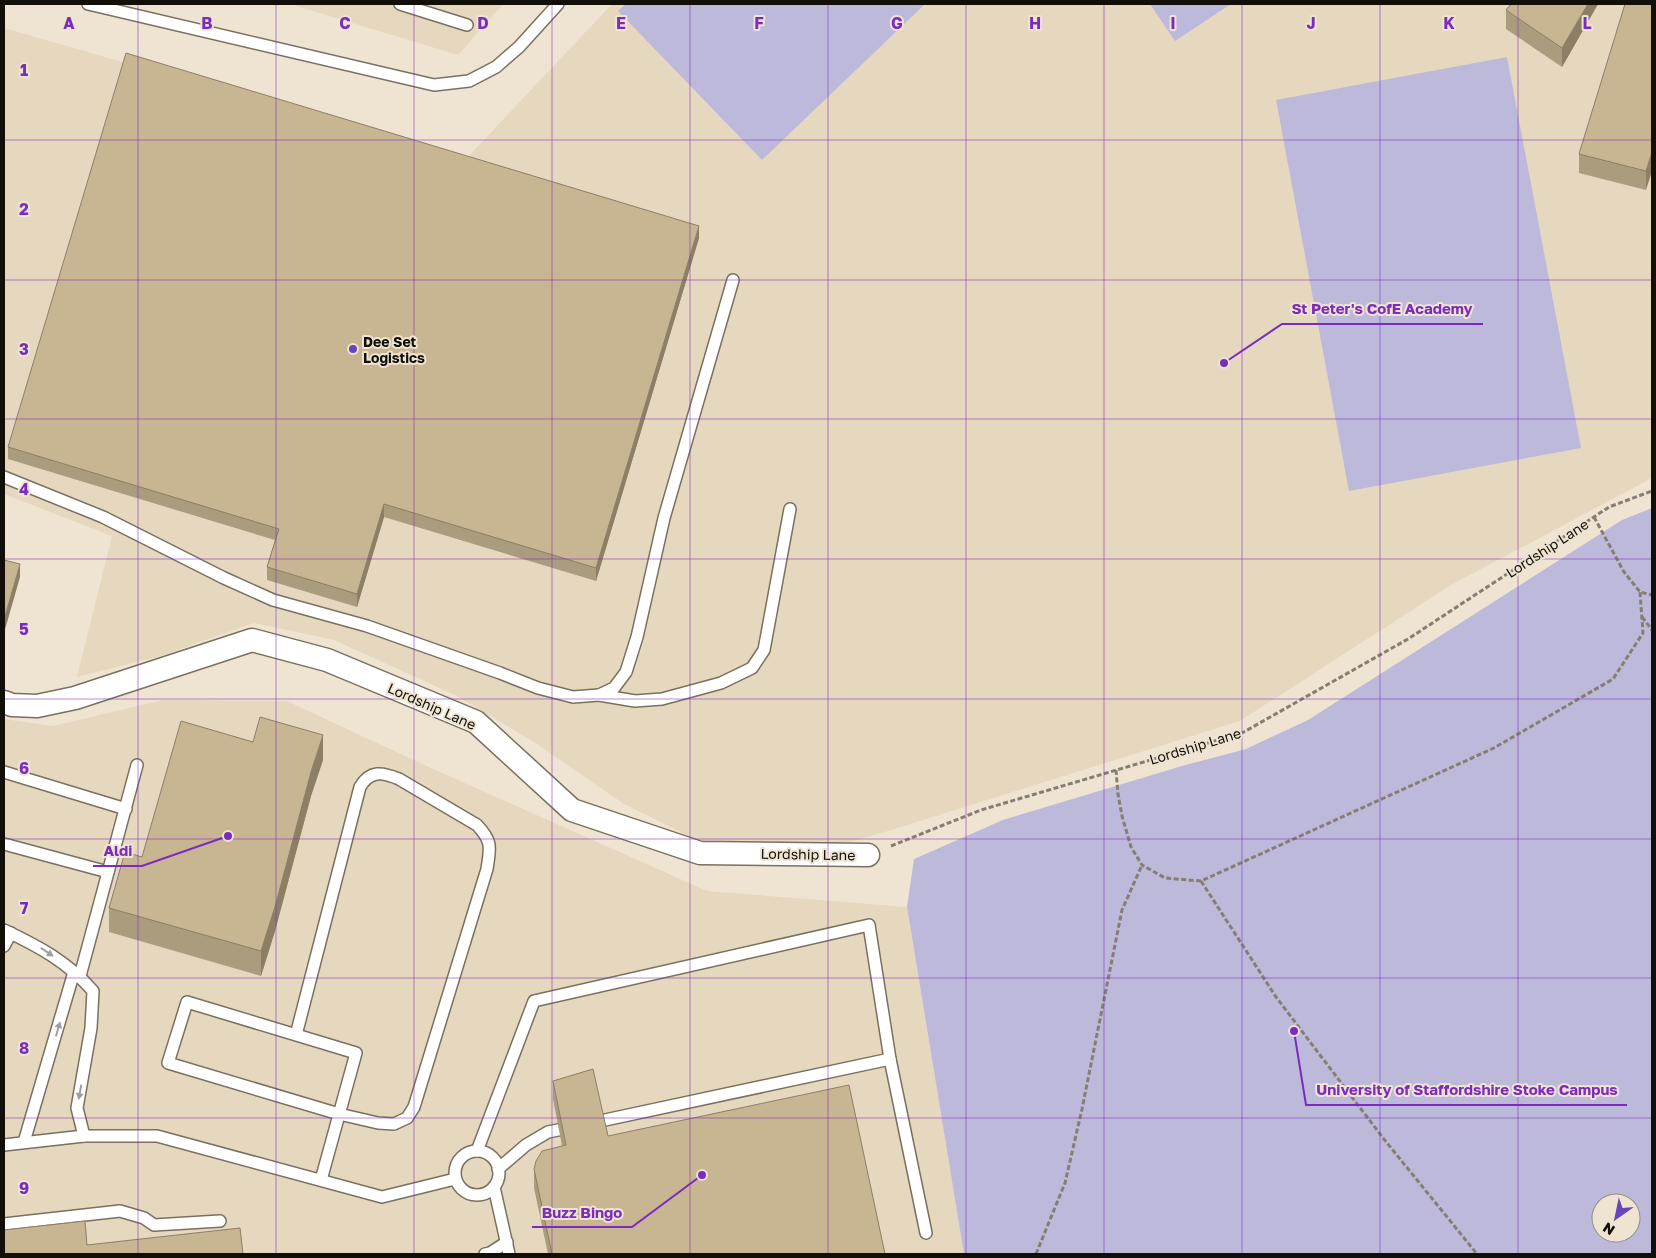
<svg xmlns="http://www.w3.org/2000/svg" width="1656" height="1258" font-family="'Golos Text',sans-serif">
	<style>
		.built { fill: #e6d8bf }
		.green { fill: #bdb9db; fill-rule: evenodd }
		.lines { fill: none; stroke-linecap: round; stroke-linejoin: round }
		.lane-casing { stroke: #797060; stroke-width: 14 }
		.street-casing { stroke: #797060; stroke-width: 25 }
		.path { stroke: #867e72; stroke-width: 3; stroke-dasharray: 5 2.5; stroke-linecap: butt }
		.lane { stroke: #fff; stroke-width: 11 }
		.street { stroke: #fff; stroke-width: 22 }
		.wall { fill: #ac9c7e }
		.shaded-wall { fill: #8c7f66 }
		.building { fill: #c8b592; stroke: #8c7f66 }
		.oneway { fill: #a09f9c }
		.grid { fill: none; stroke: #7b2cbf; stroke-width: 1; stroke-opacity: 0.55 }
		.poi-dot { fill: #6745bd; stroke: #efe4d2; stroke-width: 2 }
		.labels { text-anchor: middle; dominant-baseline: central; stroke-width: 4; stroke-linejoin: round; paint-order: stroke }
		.poi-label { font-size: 14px; font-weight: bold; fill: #120f08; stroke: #efe4d2; text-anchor: start }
		.street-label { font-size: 14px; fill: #120f08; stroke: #efe4d2 }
		.grid-label { font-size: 16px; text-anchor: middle; font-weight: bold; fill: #7b2cbf; stroke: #efe4d2; stroke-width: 4; stroke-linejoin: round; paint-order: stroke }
		.leader { fill: none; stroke: #7b2cbf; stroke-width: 2 }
		.callout-dot { fill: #7b2cbf; stroke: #efe4d2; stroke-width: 2 }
		.callout-label { font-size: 15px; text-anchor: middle; font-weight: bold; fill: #7b2cbf; stroke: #efe4d2; stroke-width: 4; stroke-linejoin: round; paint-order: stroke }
	</style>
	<rect width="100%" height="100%" fill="#efe4d2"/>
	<!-- built -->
	<g class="built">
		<polygon points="290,4 503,4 458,55"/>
		<polygon points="612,4 1652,4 1652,478 1451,585 1240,721 888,831 828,848 703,843 624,804 534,742 455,695 334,640 254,623 164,655 77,677 112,536 4,494 4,28 465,160"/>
		<polygon points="163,700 287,701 420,763 707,891 907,907 964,1254 4,1254 4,719 53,726"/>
	</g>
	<!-- green -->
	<g class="green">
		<polygon points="626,4 925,4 762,160 618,11"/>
		<polygon points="1150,4 1231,4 1175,41"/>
		<polygon points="1507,57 1581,448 1349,491 1276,100"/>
		<path d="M 1652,508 L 1652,1254 L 964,1254 L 907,907 L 914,859 L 1003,820 L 1182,766 L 1246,749 L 1308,720 L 1622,520 ZM 1601,1203 L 1631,1203 L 1631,1233 L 1601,1233 Z"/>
	</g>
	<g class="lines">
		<!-- lane casing -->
		<g class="lane-casing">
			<g id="lane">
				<polyline points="88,4 434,85 469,81 496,67 519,47 558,4"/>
				<polyline points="400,4 467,25"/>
				<polyline points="4,477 103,517 224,578 273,600 367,626 500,673 538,688 573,697 599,695 614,688 626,672 637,637 664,518 733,280"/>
				<polyline points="599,695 635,701 662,699 721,683 752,668 764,650 790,509"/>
				<polyline points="4,772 126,809"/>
				<polyline points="4,844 108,872"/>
				<path d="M 4,930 C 38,946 68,962 93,991 L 91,1028 L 77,1108 L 84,1136"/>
				<polyline points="4,946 11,933"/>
				<polyline points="80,976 137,765"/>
				<path d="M 296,1035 L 360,787 C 370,770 382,772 399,779 L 477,825 C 493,842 490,848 487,869 L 414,1107 L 407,1118 L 394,1124 L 378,1123 L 339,1114 L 168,1063 L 187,1002 L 356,1053 L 321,1180"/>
				<polyline points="591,1123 890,1059"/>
				<polyline points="24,1142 74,972"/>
				<polyline points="4,1145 84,1136 157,1136 382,1197 455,1179"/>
				<polyline points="477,1151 534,1001 869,925 890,1059 926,1233"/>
				<circle cx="477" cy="1173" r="22"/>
				<polyline points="498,1169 526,1145 548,1132 573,1127"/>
				<polyline points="494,1187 509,1254"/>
				<polyline points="4,1224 120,1211 144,1218 154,1225 220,1221"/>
				<polyline points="485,1254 490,1253 507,1242"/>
			</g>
		</g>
		<!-- street casing -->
		<g class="street-casing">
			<polyline id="street" points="4,702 12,705 37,706 75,698 252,640 327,660 476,722 572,810 700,853 868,855"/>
		</g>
		<!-- path -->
		<g class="path">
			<polyline points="1594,517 1624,572 1640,592 1652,595"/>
			<polyline points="1642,617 1652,630"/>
			<polyline points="1116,770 1118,794 1122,816 1131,847 1142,865 1165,878 1201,881 1494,748 1613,679 1643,633 1640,592"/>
			<polyline points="891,846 981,810 1242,733 1408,639 1609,507 1652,491"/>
			<polyline points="1201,881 1276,997 1383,1138 1477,1254"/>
			<polyline points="1036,1254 1065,1183 1082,1109 1122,910 1142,865"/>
		</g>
		<!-- lane -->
		<use href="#lane" class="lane"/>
		<!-- street -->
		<use href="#street" class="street"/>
	</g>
	<!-- wall -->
	<g class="wall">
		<polygon points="1511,4 1598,4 1562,67 1506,29 1506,10"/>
		<polygon points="1652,4 1646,190 1579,173 1579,154"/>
		<polygon points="699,238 596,581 384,517 357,607 267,580 267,567 275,540 8,459 8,447"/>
		<polygon points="253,742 323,760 311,796 275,931 261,976 109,932 109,908 142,857"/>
		<polygon points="553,1081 608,1136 885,1254 548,1254 534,1188 534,1169 562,1146 553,1099"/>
	</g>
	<!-- shaded-wall -->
	<g class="shaded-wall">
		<polygon points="1588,4 1598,4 1562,67 1562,48"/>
		<polygon points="1652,152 1652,171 1646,190 1646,171"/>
		<polygon points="699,226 699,238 596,581 596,568"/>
		<polygon points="384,504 384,517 357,607 357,594"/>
		<polygon points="20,564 20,577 4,633 4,620"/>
		<polygon points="323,735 323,760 311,796 275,931 261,976 261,951 311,772"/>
	</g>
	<!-- building -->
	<g class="building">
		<polygon points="1511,4 1588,4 1562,48 1506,10"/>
		<polygon points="1625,4 1652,4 1652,152 1646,171 1579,154"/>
		<polygon points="126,53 699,226 596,568 384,504 357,594 267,567 279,529 8,447"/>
		<polygon points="4,560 20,564 4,620"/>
		<polygon points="260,717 323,735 311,772 275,907 261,951 109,908 125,852 142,857 181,721 253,742"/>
		<polygon points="593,1069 608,1136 849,1085 885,1254 552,1254 534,1169 536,1161 542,1151 566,1145 553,1081"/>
		<polygon points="85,1221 87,1245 240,1228 243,1254 4,1254 4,1230"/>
	</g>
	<!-- one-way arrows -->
	<defs><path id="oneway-solid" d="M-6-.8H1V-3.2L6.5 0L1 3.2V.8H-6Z" transform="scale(1.25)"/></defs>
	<g class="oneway">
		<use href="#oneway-solid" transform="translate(47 952) rotate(34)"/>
		<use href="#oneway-solid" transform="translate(58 1029) rotate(-74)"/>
		<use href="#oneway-solid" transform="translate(80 1092) rotate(100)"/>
	</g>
	<!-- grid -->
	<path class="grid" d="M 138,4 L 138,1254M 276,4 L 276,1254M 414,4 L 414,1254M 552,4 L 552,1254M 690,4 L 690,1254M 828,4 L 828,1254M 966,4 L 966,1254M 1104,4 L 1104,1254M 1242,4 L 1242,1254M 1380,4 L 1380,1254M 1518,4 L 1518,1254M 4,140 L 1652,140M 4,280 L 1652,280M 4,419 L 1652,419M 4,559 L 1652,559M 4,699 L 1652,699M 4,839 L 1652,839M 4,978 L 1652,978M 4,1118 L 1652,1118"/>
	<!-- markers -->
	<circle class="poi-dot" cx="353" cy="349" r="5"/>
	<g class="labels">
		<!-- poi labels -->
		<g class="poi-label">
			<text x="363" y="341">Dee Set<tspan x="363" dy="16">Logistics</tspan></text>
		</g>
		<!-- street labels -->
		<g class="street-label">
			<text transform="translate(1547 548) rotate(-33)">Lordship Lane</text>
			<text transform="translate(432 706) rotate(24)">Lordship Lane</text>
			<text transform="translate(1195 746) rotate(-17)">Lordship Lane</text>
			<text transform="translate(808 854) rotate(1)">Lordship Lane</text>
		</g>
	</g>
	<g class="grid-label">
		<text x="69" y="29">A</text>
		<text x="207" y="29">B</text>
		<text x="345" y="29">C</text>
		<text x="483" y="29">D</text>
		<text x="621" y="29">E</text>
		<text x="759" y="29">F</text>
		<text x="897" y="29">G</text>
		<text x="1035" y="29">H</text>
		<text x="1173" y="29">I</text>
		<text x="1311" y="29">J</text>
		<text x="1449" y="29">K</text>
		<text x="1587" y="29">L</text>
		<text x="24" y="76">1</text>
		<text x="24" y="215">2</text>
		<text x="24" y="355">3</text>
		<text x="24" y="495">4</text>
		<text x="24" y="635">5</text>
		<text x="24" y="774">6</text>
		<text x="24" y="914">7</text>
		<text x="24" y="1054">8</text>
		<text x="24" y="1194">9</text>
	</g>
	<!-- callouts -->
	<path class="leader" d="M1224 363L1282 324H1483M228 836L142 866H93M1294 1031L1306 1105H1627M702 1175L632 1227H532"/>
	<g class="callout-dot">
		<circle cx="1224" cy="363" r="5"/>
		<circle cx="228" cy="836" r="5"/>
		<circle cx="1294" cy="1031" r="5"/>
		<circle cx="702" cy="1175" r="5"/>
	</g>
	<g class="callout-label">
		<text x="1382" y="314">St Peter's CofE Academy</text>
		<text x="118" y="856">Aldi</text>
		<text x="1467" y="1095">University of Staffordshire Stoke Campus</text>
		<text x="582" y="1218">Buzz Bingo</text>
	</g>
	<!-- border -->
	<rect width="1656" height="1258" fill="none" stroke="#120f08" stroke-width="10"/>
	<!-- north arrow -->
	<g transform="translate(1616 1218) rotate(213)"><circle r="24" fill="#efe4d2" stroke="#978f81"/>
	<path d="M0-4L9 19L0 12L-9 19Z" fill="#6745bd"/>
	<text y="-8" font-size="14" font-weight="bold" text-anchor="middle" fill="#120f08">N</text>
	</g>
</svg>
